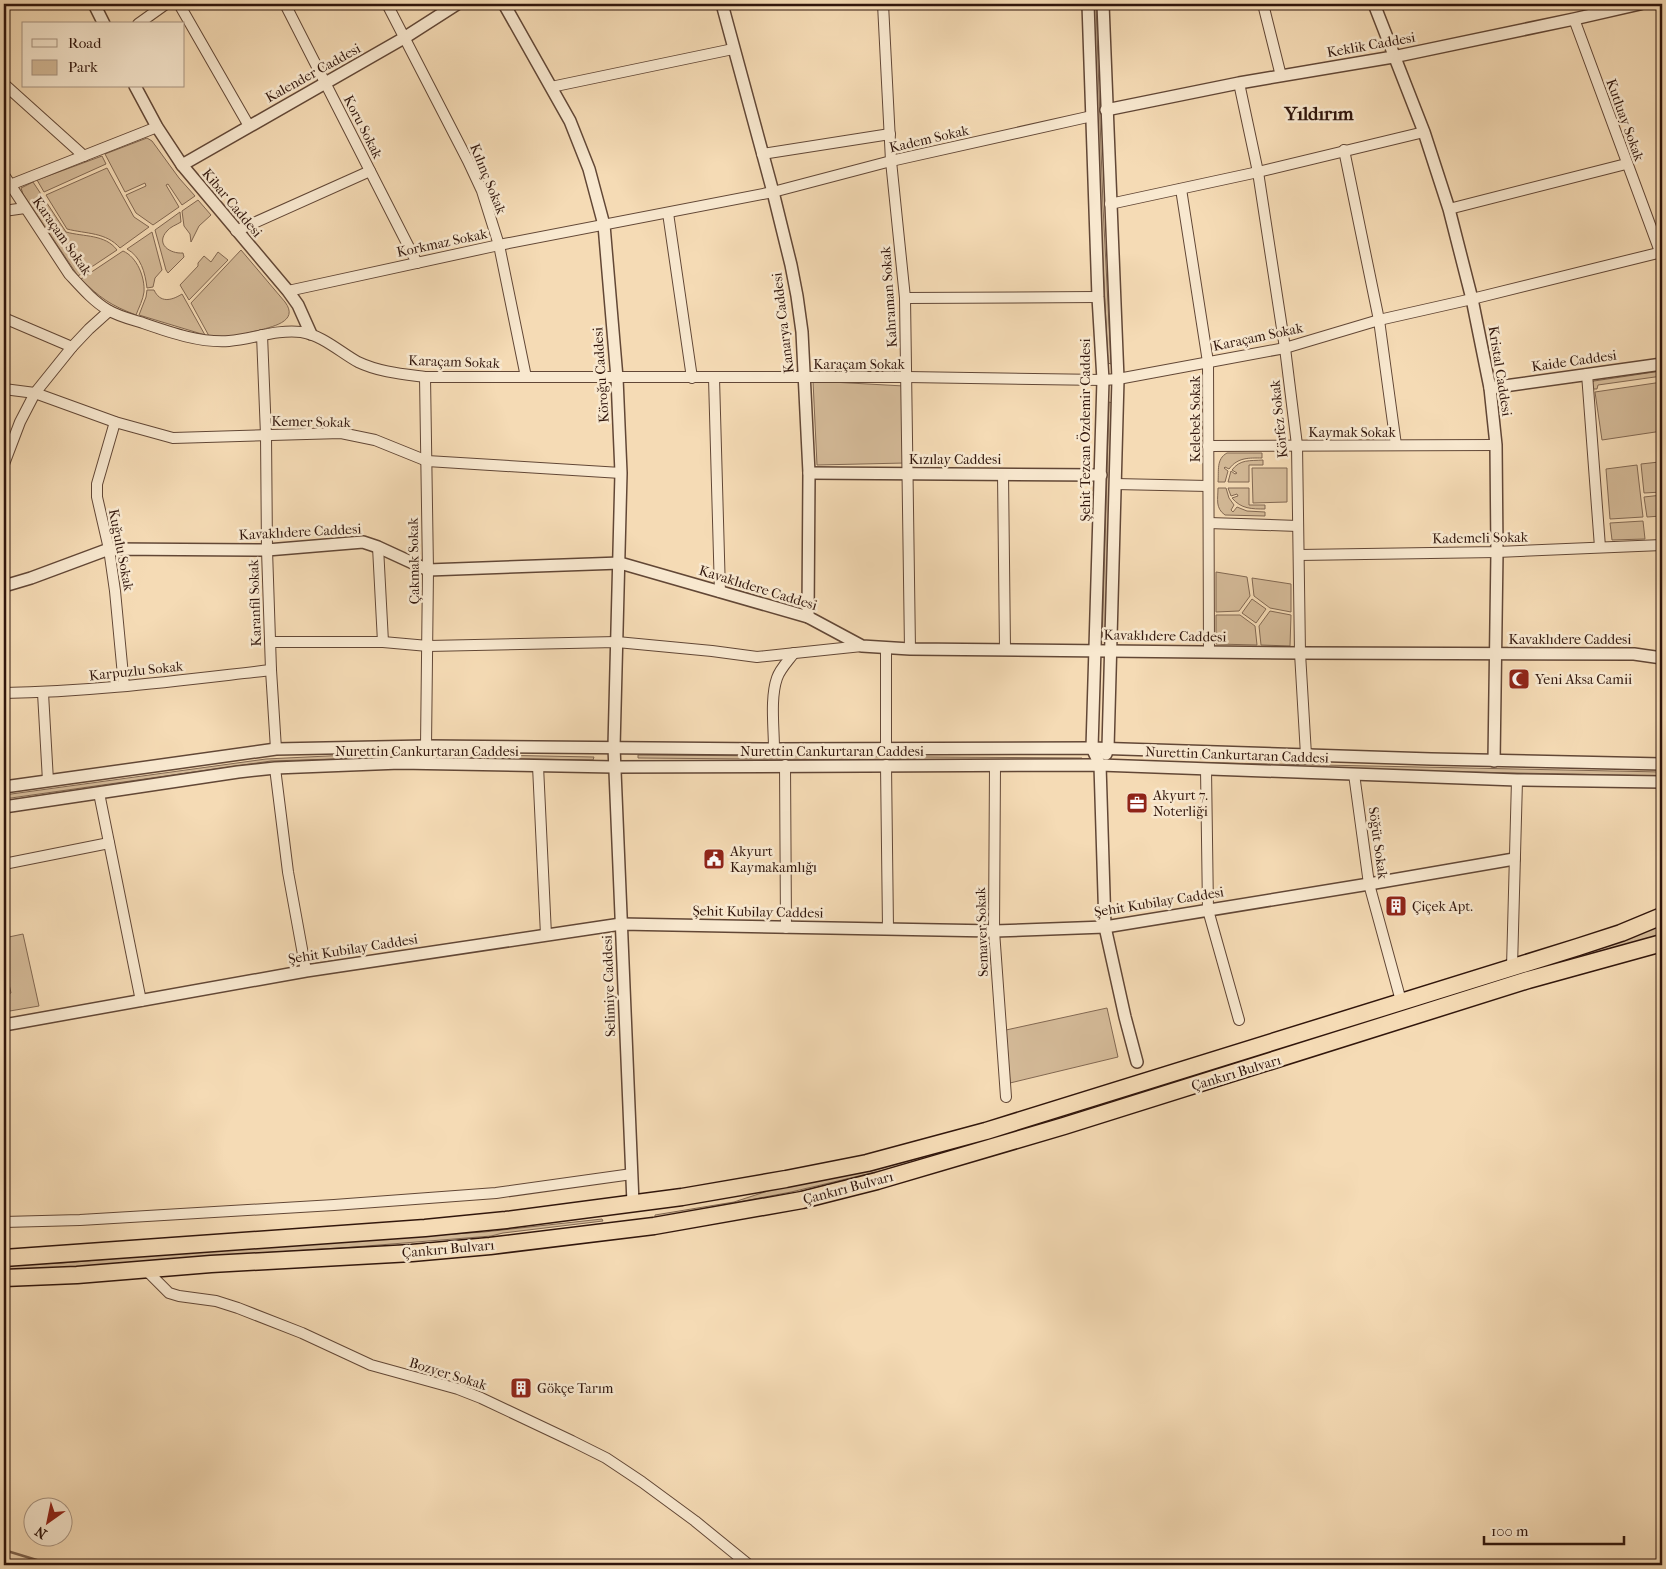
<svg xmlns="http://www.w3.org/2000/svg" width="1666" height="1569" font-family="'IM FELL French Canon',serif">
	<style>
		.green { fill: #d4ba98; stroke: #826852 }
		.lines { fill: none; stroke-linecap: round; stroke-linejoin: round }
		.stream { stroke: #7e644f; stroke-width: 2.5 }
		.minor-casing { stroke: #624736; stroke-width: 12 }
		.tertiary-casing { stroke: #624736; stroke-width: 14 }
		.trunk-casing { stroke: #31160c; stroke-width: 19 }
		.minor { stroke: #f8e8cf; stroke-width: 10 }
		.tertiary { stroke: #f8e8cf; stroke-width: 11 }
		.trunk { stroke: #f5dbb5; stroke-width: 16 }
		.labels { text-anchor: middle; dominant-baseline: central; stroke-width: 5; stroke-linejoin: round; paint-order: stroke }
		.street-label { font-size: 14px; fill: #31160c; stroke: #f8e8cf }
		.poi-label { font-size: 14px; fill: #31160c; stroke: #f8e8cf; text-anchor: start }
		.district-label { font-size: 19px; font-weight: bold; fill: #31160c; stroke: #f8e8cf }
	</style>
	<rect width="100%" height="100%" fill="#f5dbb5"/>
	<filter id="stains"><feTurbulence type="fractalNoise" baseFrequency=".004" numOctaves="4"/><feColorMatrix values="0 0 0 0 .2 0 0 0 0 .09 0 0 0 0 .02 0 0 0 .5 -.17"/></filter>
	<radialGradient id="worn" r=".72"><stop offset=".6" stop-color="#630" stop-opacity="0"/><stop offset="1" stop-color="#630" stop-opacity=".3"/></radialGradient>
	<!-- green -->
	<g class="green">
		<polygon points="1093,4 1096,4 1103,206 1111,364 1108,363 1100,205"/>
		<polygon points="147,138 152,141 179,178 195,196 182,205 168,184 166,185 179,207 153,225 136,213 126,195 146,186 145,183 125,192 105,154"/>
		<polygon points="102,156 106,164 44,192 37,180"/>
		<path d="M 107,168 L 134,217 L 149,227 L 120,248 C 106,232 86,234 67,229 L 46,195 Z"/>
		<path d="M 33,182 L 66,232 C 84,237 105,234 117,250 L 78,276 L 23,194 L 21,188 Z"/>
		<polygon points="198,200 211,215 199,226 191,242 190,234 184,226 182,211"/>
		<path d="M 180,212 L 181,222 C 176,225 170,227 167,231 C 155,244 170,254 183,253 L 184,257 L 168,273 L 166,270 L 155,230 Z"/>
		<path d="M 152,232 L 162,270 L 155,278 L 153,287 L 147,288 C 145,272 141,257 127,249 Z"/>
		<path d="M 241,250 L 285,302 C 300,322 271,327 256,331 C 247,333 238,336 229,336 C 222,337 215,336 209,336 L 191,303 Z"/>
		<path d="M 123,251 C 137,257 145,277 144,292 C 143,300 139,307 136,315 C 110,305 100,298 81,279 Z"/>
		<polygon points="218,252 228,260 189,300 180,285 198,266 198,263 204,256 211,262"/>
		<path d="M 147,290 L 154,290 C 160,303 171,301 182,294 L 205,335 L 139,315 L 146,297 Z"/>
		<polygon points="1661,371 1662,376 1598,385 1597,389 1593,389 1592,383 1594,381"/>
		<polygon points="813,381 904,386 905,463 817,465"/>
		<polygon points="1662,382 1662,431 1602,440 1595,392"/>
		<polygon points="1109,402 1112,403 1105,640 1102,640"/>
		<path d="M 1227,453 L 1262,453 L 1262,458 C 1249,458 1238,457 1229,469 L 1225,467 L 1224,468 L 1228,471 L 1225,482 L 1218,482 C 1219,471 1216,459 1227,453 Z"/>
		<path d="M 1263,460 L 1263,465 L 1249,465 L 1249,482 L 1228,482 L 1231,471 L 1235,474 L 1237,473 L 1232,470 C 1240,459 1250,461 1263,460 Z"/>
		<polygon points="1659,462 1662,492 1644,493 1641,464"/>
		<polygon points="1637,465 1643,517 1610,519 1606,469"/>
		<polygon points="1252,468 1287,468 1287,502 1253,503"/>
		<path d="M 1218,488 L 1226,488 L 1229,498 L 1234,505 L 1231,510 L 1233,512 L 1237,507 L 1247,511 L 1265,512 L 1265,516 L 1225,515 C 1215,508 1218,499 1218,488 Z"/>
		<path d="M 1228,488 L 1249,488 L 1249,505 L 1265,505 L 1265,509 C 1252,509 1241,509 1232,498 L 1238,496 L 1237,494 L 1231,496 Z"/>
		<polygon points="1662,495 1662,520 1661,516 1647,517 1644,497"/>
		<polygon points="1643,521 1645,539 1612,540 1610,523"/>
		<polygon points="1216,572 1247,577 1250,596 1239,611 1216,612"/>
		<polygon points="1252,578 1291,584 1291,612 1270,608 1254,596"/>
		<polygon points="1252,599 1266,609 1256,623 1242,613"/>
		<polygon points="1270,611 1291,615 1290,646 1261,645 1259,626"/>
		<polygon points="1216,615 1240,615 1255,626 1257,645 1216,644"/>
		<polygon points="390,753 594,757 593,760 394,757 271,761 4,799 4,795 266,759"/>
		<polygon points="638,755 1082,758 1082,762 638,758"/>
		<polygon points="1126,761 1662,772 1662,776 1421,771"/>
		<polygon points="1662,925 1662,936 1160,1090 918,1162 791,1192 655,1218 655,1215 734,1202 771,1190 836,1176 1618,942"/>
		<polygon points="23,934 39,1006 4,1012 4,995 11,993 4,962 4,938"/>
		<polygon points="1107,1008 1118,1057 1010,1083 1006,1030"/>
		<polygon points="602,1219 603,1221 503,1233 491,1236 354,1247 244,1254 130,1264 4,1271 4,1265 62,1263 227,1249 484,1232"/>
	</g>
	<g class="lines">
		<!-- stream -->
		<g class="stream">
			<polyline points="4,1550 53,1565"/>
			<path d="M 108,1565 C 128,1561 141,1559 161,1565"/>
		</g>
		<!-- minor casing -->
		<g class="minor-casing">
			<g id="minor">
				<polyline points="179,4 249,126"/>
				<polyline points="285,4 417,263"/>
				<polyline points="387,4 468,161 482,191 499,245 526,377"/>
				<polyline points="883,4 891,161 905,298 910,649"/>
				<polyline points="1263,4 1281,76"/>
				<polyline points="1574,19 1662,257"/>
				<polyline points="138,24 166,4"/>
				<polyline points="1239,83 1258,172 1285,348 1297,445 1300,653 1306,755"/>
				<polyline points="4,84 84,156"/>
				<polyline points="551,87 733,49"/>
				<polyline points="1344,150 1379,320 1396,445"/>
				<polyline points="762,154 890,134"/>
				<path d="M 4,175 L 69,274 C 81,287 93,301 108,310 C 118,316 130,319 140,322 C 169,332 199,343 229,341 C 253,339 277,329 301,332 C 322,335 340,352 358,362 C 379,372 402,374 425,377 L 907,377 L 1103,380 L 1118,379 L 1285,348 L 1379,320 L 1472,299 L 1662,252"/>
				<polyline points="10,185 157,127"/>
				<polyline points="1181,189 1208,362 1209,651"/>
				<polyline points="1110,204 1258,172 1424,132"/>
				<polyline points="1449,209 1626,164"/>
				<polyline points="4,211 25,208"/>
				<polyline points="668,213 692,378"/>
				<polyline points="236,231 370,171"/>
				<polyline points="288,291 499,245 773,192 891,161 1092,116"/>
				<polyline points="905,298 1098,297"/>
				<polyline points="4,318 72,347"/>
				<polyline points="262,335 266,435 267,550 271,670 276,749"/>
				<polyline points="1587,374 1600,547"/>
				<polyline points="425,377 428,570 426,746"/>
				<polyline points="714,378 720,592"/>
				<polyline points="4,389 35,393 115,422 173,438 341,433 375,440 427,461 621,473"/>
				<polyline points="115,422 97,484 97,497 109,549 115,591 124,686"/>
				<polyline points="1208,446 1496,445"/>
				<polyline points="4,464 20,422 35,393 72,347 89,329 109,311"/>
				<polyline points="1003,474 1005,649"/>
				<polyline points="1115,484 1208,486"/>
				<polyline points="1209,523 1298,526"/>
				<polyline points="378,547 383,642"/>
				<polyline points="1299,555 1497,552 1662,545"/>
				<polyline points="271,642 383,642 428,646 617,642 712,651 757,657 862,646"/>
				<path d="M 4,693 C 93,692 182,680 271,670"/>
				<polyline points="43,693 48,781"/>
				<path d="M 774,749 C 774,728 770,698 777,678 C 780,669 788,661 794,653"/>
				<polyline points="886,749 886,648"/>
				<polyline points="785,765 786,928"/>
				<polyline points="886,765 888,929"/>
				<polyline points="995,765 994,931 1006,1097"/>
				<polyline points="538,766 546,935"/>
				<polyline points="275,768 288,872 306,971"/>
				<polyline points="1206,769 1208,910 1239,1020"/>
				<polyline points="1354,774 1369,884 1401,1001"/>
				<polyline points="99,793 141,1001"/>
				<polyline points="4,864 109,843"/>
				<polyline points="1512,967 1517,780"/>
				<polyline points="4,1222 80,1220 334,1205 496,1193 632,1174"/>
				<polyline points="145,1269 169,1293 179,1296 216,1301 238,1308 302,1333 371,1365 458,1389 481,1398 572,1441 606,1458 642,1482 695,1521 749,1565"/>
			</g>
		</g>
		<!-- tertiary casing -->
		<g class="tertiary-casing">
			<g id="tertiary">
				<polyline points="94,4 104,24"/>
				<polyline points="504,4 570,121 589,169 604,225 617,378 621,473 614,747 633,1203"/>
				<polyline points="722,4 773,192 791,265 797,296 802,332 809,473 808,617"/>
				<polyline points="1088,4 1098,297 1103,380 1092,748 1100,765 1105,927 1125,1017 1137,1062"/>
				<polyline points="1103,4 1118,379 1108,748 1106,754"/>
				<polyline points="1374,4 1424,132 1449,209 1472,299 1490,388 1496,445 1497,552 1494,761"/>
				<polyline points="135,86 157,127 182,165 288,291 298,305 311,334"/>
				<polyline points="1106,110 1239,83 1393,57 1574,19 1640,4"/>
				<polyline points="182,165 404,38 457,4"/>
				<polyline points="1490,388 1662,364"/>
				<polyline points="809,473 1101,475"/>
				<polyline points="4,586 31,578 109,549 267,550 363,542 378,547 428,570 620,563 808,617 862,646 910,649 1300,653 1634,654 1662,658"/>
				<polyline points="4,787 276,749 426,746 774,749 1092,748 1431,759 1662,764"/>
				<polyline points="4,807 238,772 275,768 400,763 614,767 1100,765 1517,780 1662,782"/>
				<polyline points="4,1025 306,971 621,924 994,931 1105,927 1369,884 1514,859"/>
			</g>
		</g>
		<!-- trunk casing -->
		<g class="trunk-casing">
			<g id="trunk">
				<polyline points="4,1258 425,1228 506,1220 682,1197 786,1179 867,1163 986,1131 1578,947 1621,933 1662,916"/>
				<polyline points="4,1278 77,1275 211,1264 412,1253 490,1246 654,1226 802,1200 877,1181 1064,1126 1528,980 1662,943"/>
			</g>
		</g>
		<!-- minor -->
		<use href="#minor" class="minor"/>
		<!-- tertiary -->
		<use href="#tertiary" class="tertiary"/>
		<!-- trunk -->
		<use href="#trunk" class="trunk"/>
	</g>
	<!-- icons -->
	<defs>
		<g id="mosque-square" transform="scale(1.125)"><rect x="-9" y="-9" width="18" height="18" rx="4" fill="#8f2418" stroke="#f8e8cf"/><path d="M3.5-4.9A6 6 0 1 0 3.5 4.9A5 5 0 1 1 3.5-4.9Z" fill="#fff"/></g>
		<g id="office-square" transform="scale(1.125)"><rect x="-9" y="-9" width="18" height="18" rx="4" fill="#8f2418" stroke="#f8e8cf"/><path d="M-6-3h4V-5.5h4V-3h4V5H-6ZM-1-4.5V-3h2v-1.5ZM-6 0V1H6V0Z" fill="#fff"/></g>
		<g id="civic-square" transform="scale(1.125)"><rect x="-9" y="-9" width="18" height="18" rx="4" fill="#8f2418" stroke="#f8e8cf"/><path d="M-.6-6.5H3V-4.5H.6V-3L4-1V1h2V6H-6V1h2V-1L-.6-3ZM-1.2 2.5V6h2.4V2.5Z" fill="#fff"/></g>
		<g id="building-square" transform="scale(1.125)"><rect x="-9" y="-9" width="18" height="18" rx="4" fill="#8f2418" stroke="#f8e8cf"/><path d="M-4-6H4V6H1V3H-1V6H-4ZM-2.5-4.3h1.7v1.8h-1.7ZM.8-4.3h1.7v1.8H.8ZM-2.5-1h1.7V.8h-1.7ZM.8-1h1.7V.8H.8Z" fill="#fff"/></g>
	</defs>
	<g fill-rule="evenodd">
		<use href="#mosque-square" x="1519" y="679"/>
		<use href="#office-square" x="1137" y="803"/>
		<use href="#civic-square" x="714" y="859"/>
		<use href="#building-square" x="1396" y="906"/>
		<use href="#building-square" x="521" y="1388"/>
	</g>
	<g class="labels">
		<!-- street labels -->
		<g class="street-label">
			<text transform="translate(1371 45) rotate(-10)">Keklik Caddesi</text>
			<text transform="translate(313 73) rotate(-29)">Kalender Caddesi</text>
			<text transform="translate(1625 120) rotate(70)">Kutluay Sokak</text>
			<text transform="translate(363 127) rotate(63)">Koru Sokak</text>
			<text transform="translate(929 139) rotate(-13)">Kadem Sokak</text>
			<text transform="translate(488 179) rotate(68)">Kılınç Sokak</text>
			<text transform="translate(232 203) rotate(50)">Kibar Caddesi</text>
			<text transform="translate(62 236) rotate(55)">Karaçam Sokak</text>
			<text transform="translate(442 243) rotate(-12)">Korkmaz Sokak</text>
			<text transform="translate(889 297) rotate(-94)">Kahraman Sokak</text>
			<text transform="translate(783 323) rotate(-97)">Kanarya Caddesi</text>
			<text transform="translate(1258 337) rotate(-12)">Karaçam Sokak</text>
			<text transform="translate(1574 361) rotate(-8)">Kaide Caddesi</text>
			<text transform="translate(454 362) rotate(2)">Karaçam Sokak</text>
			<text x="859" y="364">Karaçam Sokak</text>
			<text transform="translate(1500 371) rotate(81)">Kristal Caddesi</text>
			<text transform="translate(601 375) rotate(-94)">Köroğu Caddesi</text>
			<text transform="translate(1195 419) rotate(-90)">Kelebek Sokak</text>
			<text transform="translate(1279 419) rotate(-96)">Körfez Sokak</text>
			<text transform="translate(311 422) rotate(1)">Kemer Sokak</text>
			<text transform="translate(1085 430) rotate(-90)">Şehit Tezcan Özdemir Caddesi</text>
			<text x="1352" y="432">Kaymak Sokak</text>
			<text x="955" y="459">Kızılay Caddesi</text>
			<text transform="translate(300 532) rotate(-3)">Kavaklıdere Caddesi</text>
			<text transform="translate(1480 538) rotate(-1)">Kademeli Sokak</text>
			<text transform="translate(121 550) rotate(79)">Kuğulu Sokak</text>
			<text transform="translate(414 561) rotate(-91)">Çakmak Sokak</text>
			<text transform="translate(758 588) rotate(17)">Kavaklıdere Caddesi</text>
			<text transform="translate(255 603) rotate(-92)">Karanfil Sokak</text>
			<text transform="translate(1165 636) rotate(1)">Kavaklıdere Caddesi</text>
			<text x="1570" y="639">Kavaklıdere Caddesi</text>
			<text transform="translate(136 671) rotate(-6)">Karpuzlu Sokak</text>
			<text x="427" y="751">Nurettin Cankurtaran Caddesi</text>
			<text x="832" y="751">Nurettin Cankurtaran Caddesi</text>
			<text transform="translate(1237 755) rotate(2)">Nurettin Cankurtaran Caddesi</text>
			<text transform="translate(1378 843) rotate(82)">Söğüt Sokak</text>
			<text transform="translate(1159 902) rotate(-9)">Şehit Kubilay Caddesi</text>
			<text transform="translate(758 912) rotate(1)">Şehit Kubilay Caddesi</text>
			<text transform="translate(982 932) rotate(-92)">Semaver Sokak</text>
			<text transform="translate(353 949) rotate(-9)">Şehit Kubilay Caddesi</text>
			<text transform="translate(609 986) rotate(-92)">Selimiye Caddesi</text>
			<text transform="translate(1236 1073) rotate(-17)">Çankırı Bulvarı</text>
			<text transform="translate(848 1188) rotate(-15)">Çankırı Bulvarı</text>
			<text transform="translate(448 1249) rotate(-5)">Çankırı Bulvarı</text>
			<text transform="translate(448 1374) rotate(17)">Bozyer Sokak</text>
		</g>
		<!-- poi labels -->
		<g class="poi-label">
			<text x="1535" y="679">Yeni Aksa Camii</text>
			<text x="1153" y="795">Akyurt 7.<tspan x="1153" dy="16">Noterliği</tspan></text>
			<text x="730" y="851">Akyurt<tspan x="730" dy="16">Kaymakamlığı</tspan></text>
			<text x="1412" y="906">Çiçek Apt.</text>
			<text x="537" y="1388">Gökçe Tarım</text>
		</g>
		<!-- district labels -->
		<g class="district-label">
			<text x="1319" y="114">Yıldırım</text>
		</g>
	</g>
	<!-- margin -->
	<rect width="1666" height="1569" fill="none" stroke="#f5dbb5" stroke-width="20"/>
	<rect x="5" y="5" width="1656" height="1559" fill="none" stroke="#31160c" stroke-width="2.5"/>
	<rect x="10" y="10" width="1646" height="1549" fill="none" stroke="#31160c"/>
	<!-- legend -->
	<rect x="22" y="22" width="162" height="65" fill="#f8e8cf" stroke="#a89481"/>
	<rect x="32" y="39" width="25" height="8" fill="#f8e8cf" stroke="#a89481"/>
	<text x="68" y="48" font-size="15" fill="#31160c">Road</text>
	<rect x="32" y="60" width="25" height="15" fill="#d4ba98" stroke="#a89481"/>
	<text x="68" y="72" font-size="15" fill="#31160c">Park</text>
	<!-- north arrow -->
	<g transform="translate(48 1522) rotate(213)"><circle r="24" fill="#f8e8cf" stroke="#a89481"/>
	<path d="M0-4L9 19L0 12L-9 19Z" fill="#8f2418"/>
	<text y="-8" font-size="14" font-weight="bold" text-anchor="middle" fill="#31160c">N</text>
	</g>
	<!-- scale -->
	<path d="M1484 1536v8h140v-8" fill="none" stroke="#31160c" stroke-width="2.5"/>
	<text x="1491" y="1536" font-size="15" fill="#31160c" stroke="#f8e8cf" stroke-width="4" paint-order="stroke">100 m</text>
	<rect width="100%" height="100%" filter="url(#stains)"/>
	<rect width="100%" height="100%" fill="url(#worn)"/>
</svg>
